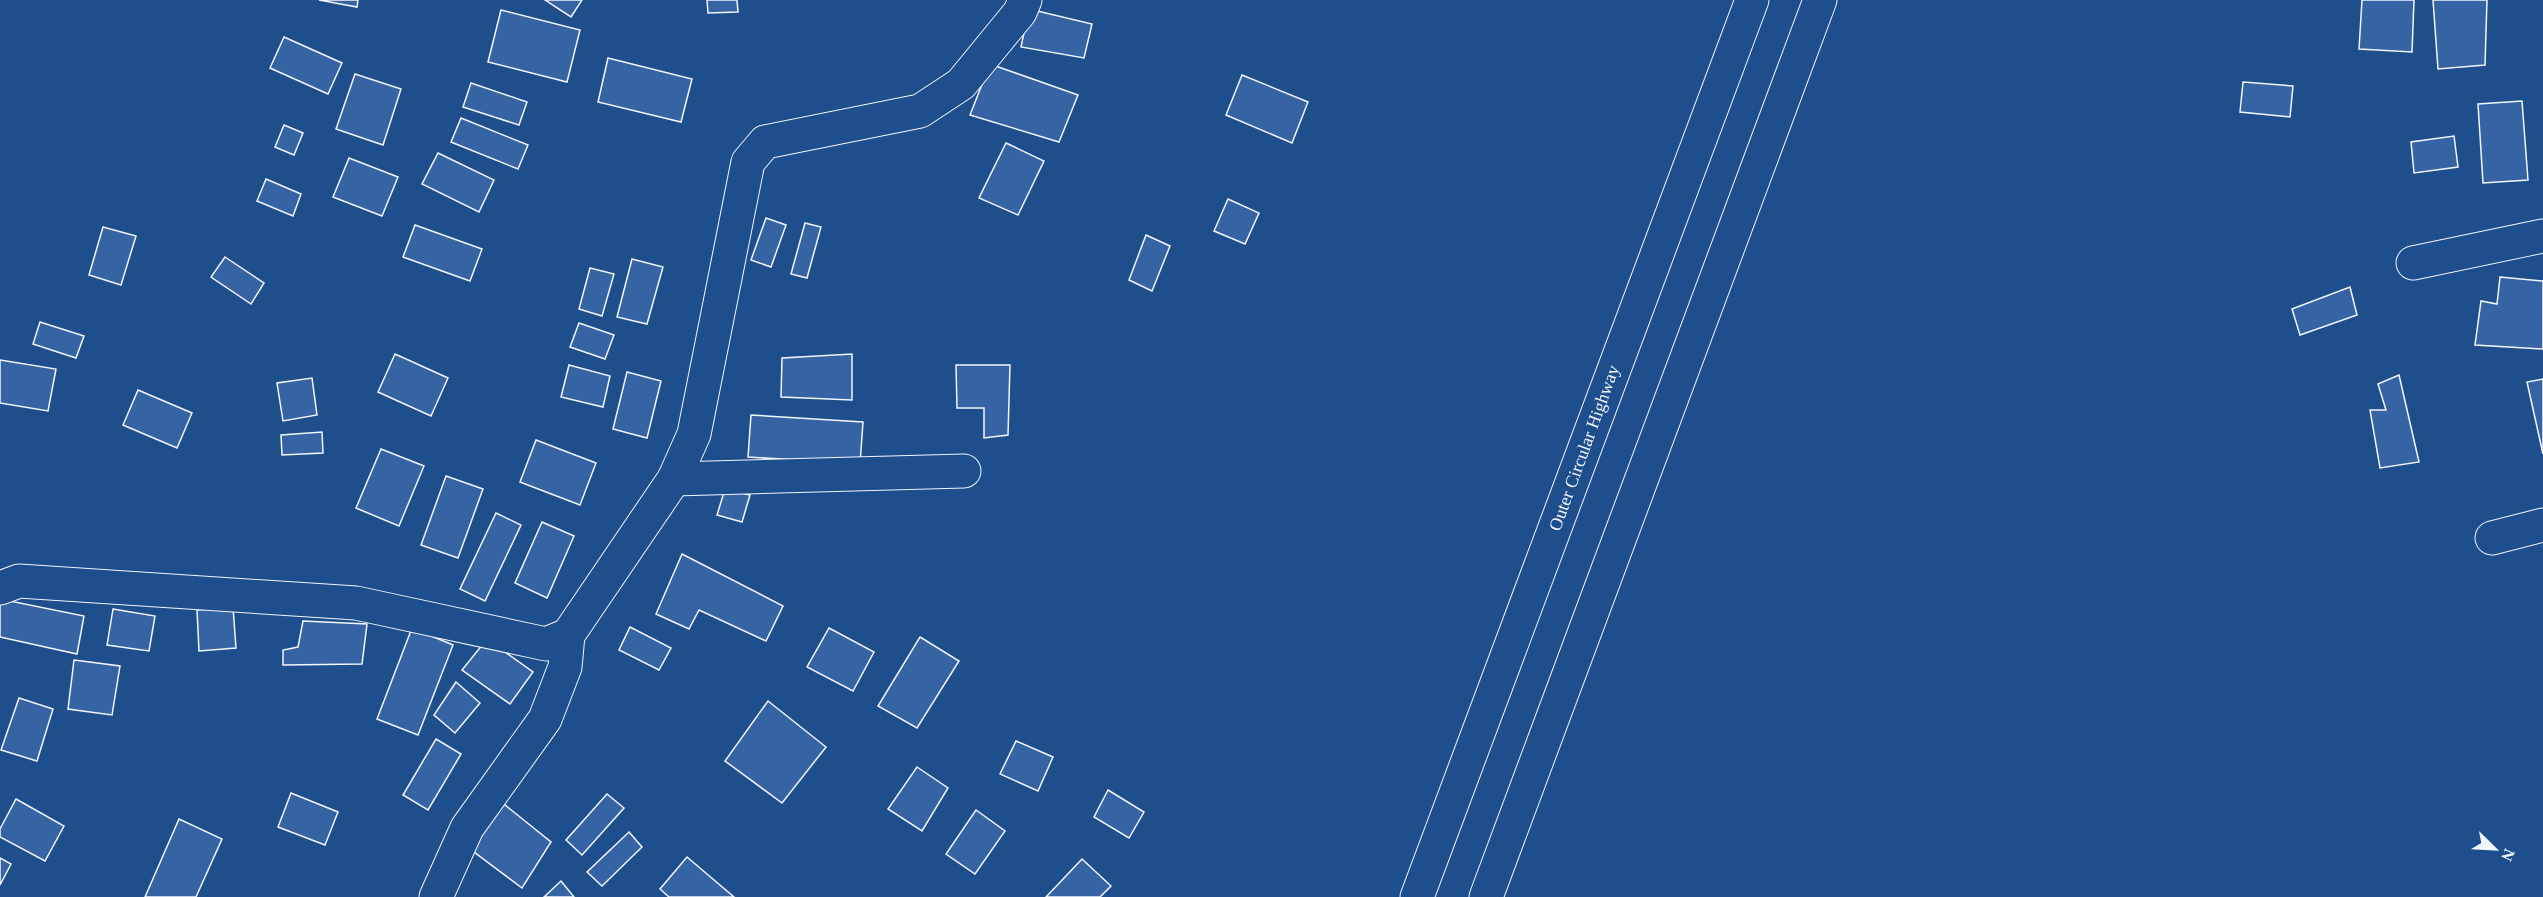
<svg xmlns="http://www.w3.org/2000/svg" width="2543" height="897" font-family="Georgia,serif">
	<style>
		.building { fill: #3563a3; stroke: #f2f6ff; stroke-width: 1.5 }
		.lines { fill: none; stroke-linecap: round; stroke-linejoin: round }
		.street-casing { stroke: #f2f6ff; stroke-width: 35 }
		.highway-casing { stroke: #f2f6ff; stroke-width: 35 }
		.street { stroke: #1f4e8c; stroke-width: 33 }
		.highway { stroke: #1f4e8c; stroke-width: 33 }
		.labels { text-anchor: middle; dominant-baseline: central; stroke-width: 4.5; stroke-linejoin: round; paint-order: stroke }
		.street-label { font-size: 18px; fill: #f2f6ff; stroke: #1f4e8c }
	</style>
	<rect width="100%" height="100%" fill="#1f4e8c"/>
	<!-- building -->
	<g class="building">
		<polygon points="319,0 358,0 357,7"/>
		<polygon points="545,0 582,0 571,17"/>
		<polygon points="707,0 737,0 738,12 708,13"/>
		<polygon points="2362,0 2414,0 2412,52 2359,49"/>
		<polygon points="2433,0 2487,0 2485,65 2438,69"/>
		<polygon points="1029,9 1092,24 1084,58 1021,47"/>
		<polygon points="501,10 580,30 567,82 488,62"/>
		<polygon points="284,37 342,63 328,94 270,68"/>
		<polygon points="608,58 692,79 681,122 598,102"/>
		<polygon points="990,64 1078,95 1059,142 970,115"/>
		<polygon points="355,74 401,89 383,145 336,129"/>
		<polygon points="1242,75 1308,102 1292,143 1226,115"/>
		<polygon points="2243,82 2293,86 2290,117 2240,112"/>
		<polygon points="471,83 527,102 519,125 463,107"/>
		<polygon points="2522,101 2528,180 2483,183 2478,104"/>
		<polygon points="461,118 528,145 518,169 451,142"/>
		<polygon points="284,125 303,133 294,155 275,147"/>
		<polygon points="2454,136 2458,167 2414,173 2411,142"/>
		<polygon points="1006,143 1044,161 1018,215 979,198"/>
		<polygon points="438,153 494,180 479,212 422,184"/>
		<polygon points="349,158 398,177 382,216 333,197"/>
		<polygon points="266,179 301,194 293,216 257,201"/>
		<polygon points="1228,199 1259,213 1245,244 1214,231"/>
		<polygon points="766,218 786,225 771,267 751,260"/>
		<polygon points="805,223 821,227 807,278 791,274"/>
		<polygon points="415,225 482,249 470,281 403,257"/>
		<polygon points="103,227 136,236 121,285 89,275"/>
		<polygon points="1146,235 1170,246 1152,291 1129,280"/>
		<polygon points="225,257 264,283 251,304 211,277"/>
		<polygon points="632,259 663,267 647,324 617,317"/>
		<polygon points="590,268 614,274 602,316 579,309"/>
		<polygon points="2500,277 2543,281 2543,349 2475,345 2481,301 2497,304"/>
		<polygon points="2350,287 2357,315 2300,335 2292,309"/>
		<polygon points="40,322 84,336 76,358 33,344"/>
		<polygon points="579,323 614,335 605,359 570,347"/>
		<polygon points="395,354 448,378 431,416 378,392"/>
		<polygon points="852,354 852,400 781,397 782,358"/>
		<polygon points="0,360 56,369 48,411 0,403"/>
		<polygon points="569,365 610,376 603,407 561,397"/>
		<polygon points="956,365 1010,365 1008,435 984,438 984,408 957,408"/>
		<polygon points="627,372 661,381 647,438 613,429"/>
		<polygon points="2399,375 2419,462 2380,468 2370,410 2386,410 2378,384"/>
		<polygon points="312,378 317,415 283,421 277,383"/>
		<polygon points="2543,379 2543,454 2527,382"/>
		<polygon points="138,390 192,413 177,448 123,425"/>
		<polygon points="751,415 863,422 860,464 748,457"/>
		<polygon points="322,432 323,453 282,455 281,435"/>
		<polygon points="536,440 596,463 580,505 520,482"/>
		<polygon points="381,449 424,466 399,526 356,508"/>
		<polygon points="446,476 483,489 458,558 421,545"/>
		<polygon points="725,489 750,495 742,522 717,515"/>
		<polygon points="496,513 521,525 485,601 460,589"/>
		<polygon points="542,522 574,536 547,598 515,583"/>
		<polygon points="682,554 783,606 766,641 699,610 689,629 656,614"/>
		<polygon points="0,599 84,616 77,654 0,637"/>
		<polygon points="233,607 236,648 199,651 197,610"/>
		<polygon points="113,609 155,616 149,651 107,645"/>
		<polygon points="303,621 367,624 362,664 283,665 283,650 298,647"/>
		<polygon points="630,627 671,648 659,670 619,650"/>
		<polygon points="412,628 453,645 418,735 377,719"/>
		<polygon points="829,628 874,652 853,691 807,667"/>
		<polygon points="920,637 959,661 917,728 878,706"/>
		<polygon points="487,639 533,672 510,704 462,670"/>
		<polygon points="74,660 120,666 112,715 68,709"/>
		<polygon points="456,682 480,703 455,733 434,715"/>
		<polygon points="19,698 53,709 37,761 1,750"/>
		<polygon points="768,701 826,747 782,803 725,761"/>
		<polygon points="436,739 461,754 428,810 403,795"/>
		<polygon points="1016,741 1053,757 1038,791 1000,774"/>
		<polygon points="917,767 948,788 922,831 888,809"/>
		<polygon points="484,788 551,842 522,888 450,834"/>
		<polygon points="1108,790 1144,812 1129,838 1094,817"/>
		<polygon points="291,793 338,812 325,845 278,827"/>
		<polygon points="607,794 624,808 582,855 566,840"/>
		<polygon points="16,799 64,826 45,861 0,837 0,829"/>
		<polygon points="976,810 1005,831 975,874 946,854"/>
		<polygon points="179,819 222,839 196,897 145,897"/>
		<polygon points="629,832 642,847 602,886 587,872"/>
		<polygon points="687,857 734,897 669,897 660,889"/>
		<polygon points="0,858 11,864 0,885"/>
		<polygon points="1082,859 1111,886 1100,897 1046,897"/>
		<polygon points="561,881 574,897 544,897"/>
	</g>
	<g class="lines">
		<!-- street casing -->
		<g class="street-casing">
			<g id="street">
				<polyline points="2413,263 2543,236"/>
				<polyline points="674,479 964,471"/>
				<polyline points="2492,538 2543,525"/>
				<polyline points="0,588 19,581 356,603 546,644 568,635 674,479 694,434 748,162 765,142 920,111 961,84 1020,12 1025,0"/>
				<polyline points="436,897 467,828 545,719 565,667 568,635"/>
			</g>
		</g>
		<!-- highway casing -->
		<g class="highway-casing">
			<g id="highway">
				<polyline points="1417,897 1752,0"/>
				<polyline points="1486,897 1820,0"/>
			</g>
		</g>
		<!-- street -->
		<use href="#street" class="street"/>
		<!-- highway -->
		<use href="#highway" class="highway"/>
	</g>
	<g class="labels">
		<!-- street labels -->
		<g class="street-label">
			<text transform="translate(1584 448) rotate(-70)">Outer Circular Highway</text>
		</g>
	</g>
	<!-- north arrow -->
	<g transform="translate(2495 849) rotate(114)" stroke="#1f4e8c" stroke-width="4.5" paint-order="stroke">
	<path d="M0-4.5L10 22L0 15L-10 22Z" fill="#f2f6ff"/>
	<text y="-9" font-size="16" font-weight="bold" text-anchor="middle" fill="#f2f6ff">N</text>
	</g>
</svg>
